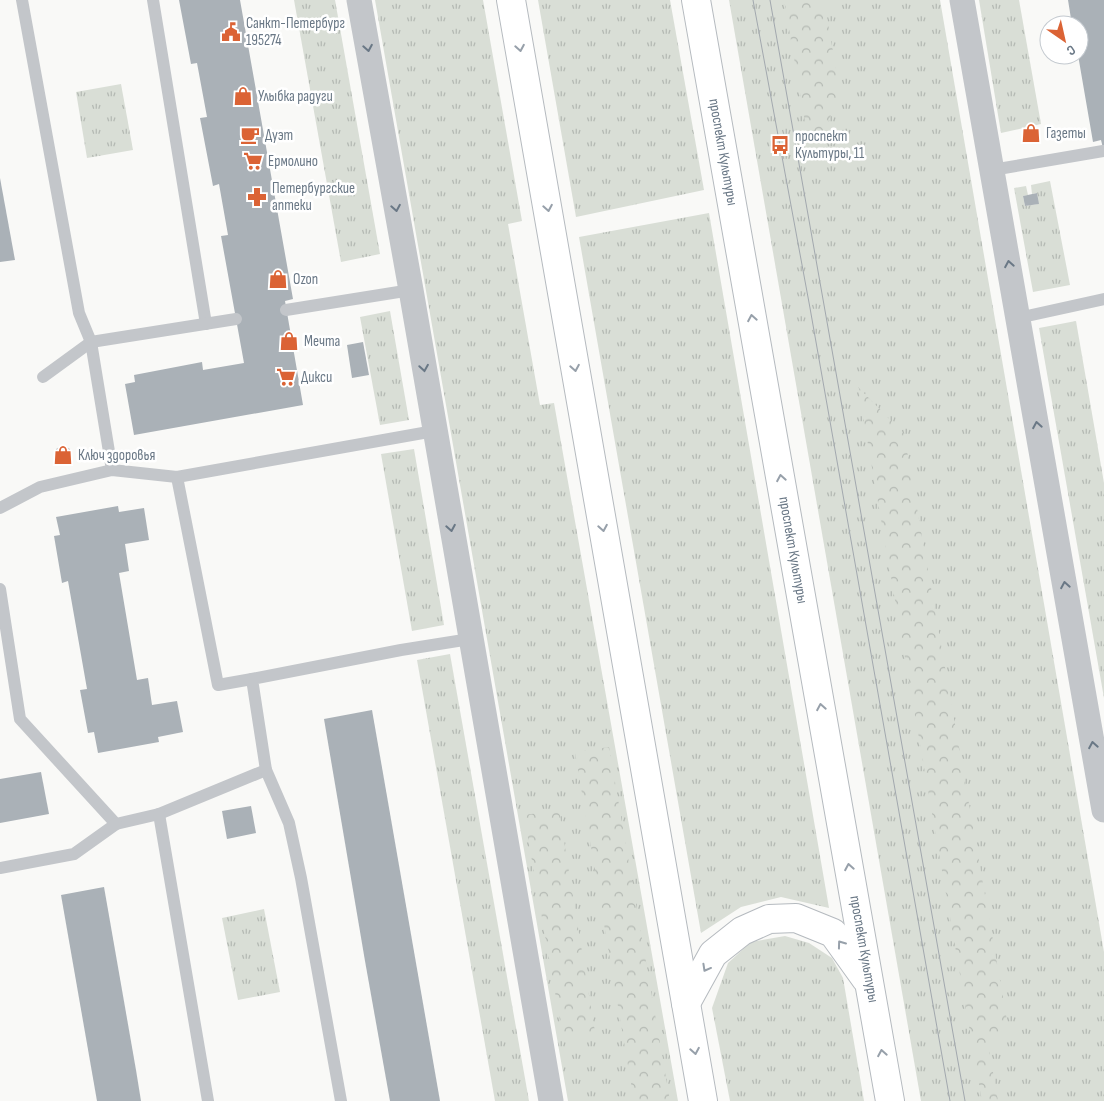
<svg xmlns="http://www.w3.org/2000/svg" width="1104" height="1101" font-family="'Sofia Sans Condensed',sans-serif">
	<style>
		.grass { fill: url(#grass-tufts) }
		.forest { fill: url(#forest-crowns) }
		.building { fill: #aab1b7 }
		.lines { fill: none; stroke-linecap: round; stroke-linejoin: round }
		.secondary-casing { stroke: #b5babf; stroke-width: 30 }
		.lane { stroke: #c3c6ca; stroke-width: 12 }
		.street { stroke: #c3c6ca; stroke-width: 25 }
		.secondary { stroke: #fff; stroke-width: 28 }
		.tram { stroke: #a2a8ae; stroke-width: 1 }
		.oneway { stroke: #6a7886 }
		.oneway2 { stroke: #97a0aa }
		.labels { text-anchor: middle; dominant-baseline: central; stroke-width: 5; stroke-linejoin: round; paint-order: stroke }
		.poi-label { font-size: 15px; fill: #6a7886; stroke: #fff; text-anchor: start }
		.street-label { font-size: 15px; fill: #6a7886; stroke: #fff }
	</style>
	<defs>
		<pattern id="grass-tufts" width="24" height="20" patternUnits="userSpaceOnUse" patternTransform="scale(1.25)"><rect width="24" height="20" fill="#d9ded6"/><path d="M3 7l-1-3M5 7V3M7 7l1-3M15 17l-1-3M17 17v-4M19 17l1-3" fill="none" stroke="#b4b9b3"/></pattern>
		<pattern id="forest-crowns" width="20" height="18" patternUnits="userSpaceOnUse" patternTransform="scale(1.25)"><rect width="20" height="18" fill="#d9ded6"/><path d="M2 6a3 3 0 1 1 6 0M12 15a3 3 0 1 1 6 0" fill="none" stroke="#b4b9b3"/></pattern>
	</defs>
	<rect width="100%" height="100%" fill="#f9f9f7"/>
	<!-- grass -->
	<g class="grass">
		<polygon points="294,0 335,0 380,254 341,262"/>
		<polygon points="375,0 483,0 522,221 508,224 540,405 554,403 678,1101 568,1101"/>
		<polygon points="538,0 670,0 704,190 576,217"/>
		<polygon points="729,0 940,0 1104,952 1104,1101 921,1101"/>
		<polygon points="979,0 1019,0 1041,124 1001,133"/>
		<polygon points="121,84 133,150 87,158 76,92"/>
		<polygon points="1050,181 1070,285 1033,292 1014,188 1026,186 1028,195 1023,196 1025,206 1038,204 1037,193 1032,194 1031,185"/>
		<polygon points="709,213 829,908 781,897 741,907 701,933 579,237"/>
		<polygon points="390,311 409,420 380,425 360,317"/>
		<polygon points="1076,321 1104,483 1104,698 1039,328"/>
		<polygon points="414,449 444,625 412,631 381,454"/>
		<polygon points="450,654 529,1101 495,1101 417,660"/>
		<polygon points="264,909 280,992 238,1000 222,918"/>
		<polygon points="785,936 809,943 832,958 843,978 864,1101 730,1101 712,1008 728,963 751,942"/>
	</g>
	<!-- forest -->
	<g class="forest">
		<polygon points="784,0 824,0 840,92 820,143 809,145"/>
		<polygon points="858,387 904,434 1008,1026 989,1049 998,1101 982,1101"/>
		<polygon points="609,747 670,1101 634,1101 575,752"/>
		<polygon points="559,810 595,1032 563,1038 524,815"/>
	</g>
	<!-- building -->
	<g class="building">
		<polygon points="179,0 240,0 293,299 285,301 303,405 134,435 125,384 135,382 134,375 202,362 203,370 244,363 221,236 228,235 219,184 213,186 200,118 207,117 197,63 191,64"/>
		<polygon points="1068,0 1104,0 1104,152 1101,140 1093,142 1078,55 1079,25 1072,25"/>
		<polygon points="1036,128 1038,136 1026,139 1024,131"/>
		<polygon points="0,178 15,260 0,262"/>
		<polygon points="1037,193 1039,204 1025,206 1023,196"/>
		<polygon points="363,342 369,375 352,378 347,345"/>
		<circle cx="63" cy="455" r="9"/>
		<polygon points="118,506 119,512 144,508 149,540 125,544 129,571 119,573 137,680 148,678 152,705 177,701 183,732 158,737 159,742 98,753 94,732 88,733 80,690 87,689 68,581 62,583 54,536 60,535 56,517"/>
		<polygon points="372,710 440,1101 390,1101 365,961 324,719"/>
		<polygon points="41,772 49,814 0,823 0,779"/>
		<polygon points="251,806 256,833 227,839 222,811"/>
		<polygon points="104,887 136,1070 141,1101 97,1101 61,895"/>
	</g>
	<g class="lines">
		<!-- secondary casing -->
		<g class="secondary-casing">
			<g id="secondary">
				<polyline points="511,0 703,1101"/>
				<polyline points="696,0 890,1101"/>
				<polyline points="686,1003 713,954 742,931 769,919 796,918 833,933 866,979"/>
			</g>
		</g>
		<!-- lane -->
		<g class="lane">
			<polyline points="22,0 79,313 91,342 112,470"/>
			<polyline points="153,0 206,324"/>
			<polyline points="992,170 1103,151"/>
			<polyline points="286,310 411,290"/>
			<polyline points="1018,318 1104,299"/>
			<polyline points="43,377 91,342 236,319"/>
			<polyline points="177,477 218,685 252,679"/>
			<polyline points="0,508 40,487 112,470 177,477 434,431"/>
			<polyline points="0,589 20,719 116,824 159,814 266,770"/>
			<polyline points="159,814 208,1101"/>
			<polyline points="0,868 74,854 116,824"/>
			<polyline points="341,1101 301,878 289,823 266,770 252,679 401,650 470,639"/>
		</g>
		<!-- street -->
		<g class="street">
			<polyline points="359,0 411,290 551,1101"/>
			<polyline points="962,0 1104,810"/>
		</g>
		<!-- secondary -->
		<use href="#secondary" class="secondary"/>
		<!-- tram -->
		<g class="tram">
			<polyline points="753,0 810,308 950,1101"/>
			<polyline points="770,0 965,1101"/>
		</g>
	</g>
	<!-- one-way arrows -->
	<defs><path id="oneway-chevron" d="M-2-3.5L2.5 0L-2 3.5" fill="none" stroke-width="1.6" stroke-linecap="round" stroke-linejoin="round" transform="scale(1.25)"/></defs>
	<g class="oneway">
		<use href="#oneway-chevron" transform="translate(368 48) rotate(80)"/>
		<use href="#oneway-chevron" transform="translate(396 208) rotate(80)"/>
		<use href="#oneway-chevron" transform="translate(1009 264) rotate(-100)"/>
		<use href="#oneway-chevron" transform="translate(424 368) rotate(81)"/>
		<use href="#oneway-chevron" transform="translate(1037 425) rotate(-100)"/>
		<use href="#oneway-chevron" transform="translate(451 528) rotate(80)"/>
		<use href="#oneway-chevron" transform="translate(1065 585) rotate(-100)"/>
		<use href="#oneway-chevron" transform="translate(1093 745) rotate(-100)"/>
	</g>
	<g class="oneway2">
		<use href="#oneway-chevron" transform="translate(520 48) rotate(80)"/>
		<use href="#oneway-chevron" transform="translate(548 208) rotate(80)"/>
		<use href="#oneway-chevron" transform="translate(752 318) rotate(-100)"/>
		<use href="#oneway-chevron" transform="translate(575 368) rotate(80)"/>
		<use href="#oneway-chevron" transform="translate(781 478) rotate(-100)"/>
		<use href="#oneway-chevron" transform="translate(603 528) rotate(80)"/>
		<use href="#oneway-chevron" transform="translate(821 707) rotate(-100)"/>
		<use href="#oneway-chevron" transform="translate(849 867) rotate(-100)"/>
		<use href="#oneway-chevron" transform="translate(841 944) rotate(-126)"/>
		<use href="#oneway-chevron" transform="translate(706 968) rotate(119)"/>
		<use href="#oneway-chevron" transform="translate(695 1051) rotate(80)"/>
		<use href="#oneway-chevron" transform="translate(882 1053) rotate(-100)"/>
	</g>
	<!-- icons -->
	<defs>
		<g id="civic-bare" transform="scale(1.5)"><path d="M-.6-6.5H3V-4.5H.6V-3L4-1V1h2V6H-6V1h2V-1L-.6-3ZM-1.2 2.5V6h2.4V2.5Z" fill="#db6335" stroke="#fff" stroke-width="2.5" paint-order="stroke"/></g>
		<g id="shop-bare" transform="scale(1.5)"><path d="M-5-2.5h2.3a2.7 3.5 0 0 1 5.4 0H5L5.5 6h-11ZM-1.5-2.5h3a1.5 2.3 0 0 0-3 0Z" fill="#db6335" stroke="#fff" stroke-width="2.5" paint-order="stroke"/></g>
		<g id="cafe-bare" transform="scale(1.5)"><path d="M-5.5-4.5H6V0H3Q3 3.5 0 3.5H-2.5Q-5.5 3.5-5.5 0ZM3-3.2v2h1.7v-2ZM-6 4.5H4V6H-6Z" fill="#db6335" stroke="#fff" stroke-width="2.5" paint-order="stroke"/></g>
		<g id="bus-bare" transform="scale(1.5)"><path d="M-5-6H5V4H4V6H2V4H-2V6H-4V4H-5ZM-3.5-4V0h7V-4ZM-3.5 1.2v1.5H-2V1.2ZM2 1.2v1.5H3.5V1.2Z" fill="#db6335" stroke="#fff" stroke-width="2.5" paint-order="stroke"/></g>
		<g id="supermarket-bare" transform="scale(1.5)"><path d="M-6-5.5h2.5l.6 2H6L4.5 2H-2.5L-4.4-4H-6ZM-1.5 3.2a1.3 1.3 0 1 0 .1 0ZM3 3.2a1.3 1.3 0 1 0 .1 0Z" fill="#db6335" stroke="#fff" stroke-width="2.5" paint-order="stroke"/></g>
		<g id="pharmacy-bare" transform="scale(1.5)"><path d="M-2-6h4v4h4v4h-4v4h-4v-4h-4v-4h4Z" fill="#db6335" stroke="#fff" stroke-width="2.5" paint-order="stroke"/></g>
	</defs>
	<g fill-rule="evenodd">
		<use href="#civic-bare" x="231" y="32"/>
		<use href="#shop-bare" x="243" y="96"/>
		<use href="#shop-bare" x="1031" y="133"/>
		<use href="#cafe-bare" x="250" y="135"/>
		<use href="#bus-bare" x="780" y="145"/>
		<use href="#supermarket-bare" x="253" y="161"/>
		<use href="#pharmacy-bare" x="257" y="197"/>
		<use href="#shop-bare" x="278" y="279"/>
		<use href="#shop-bare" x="289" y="341"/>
		<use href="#supermarket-bare" x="286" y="377"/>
		<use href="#shop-bare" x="63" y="455"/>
	</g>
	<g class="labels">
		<!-- poi labels -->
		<g class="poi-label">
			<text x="246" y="23">Санкт-Петербург<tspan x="246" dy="17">195274</tspan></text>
			<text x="258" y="96">Улыбка радуги</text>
			<text x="1046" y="133">Газеты</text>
			<text x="265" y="135">Дуэт</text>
			<text x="795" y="136">проспект<tspan x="795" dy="17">Культуры, 11</tspan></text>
			<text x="268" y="161">Ермолино</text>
			<text x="272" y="188">Петербургские<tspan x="272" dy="17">аптеки</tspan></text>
			<text x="293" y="279">Ozon</text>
			<text x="304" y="341">Мечта</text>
			<text x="301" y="377">Дикси</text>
			<text x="78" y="455">Ключ здоровья</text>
		</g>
		<!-- street labels -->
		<g class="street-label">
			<text transform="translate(723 152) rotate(80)">проспект Культуры</text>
			<text transform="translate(793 550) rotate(80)">проспект Культуры</text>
			<text transform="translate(864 949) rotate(80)">проспект Культуры</text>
		</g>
	</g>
	<!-- north arrow -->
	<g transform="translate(1064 40) rotate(146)"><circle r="24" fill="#ffffff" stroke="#c3c9cf"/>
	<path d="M0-4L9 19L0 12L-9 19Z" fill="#db6335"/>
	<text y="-8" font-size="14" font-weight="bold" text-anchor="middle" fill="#6a7886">С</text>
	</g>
</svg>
